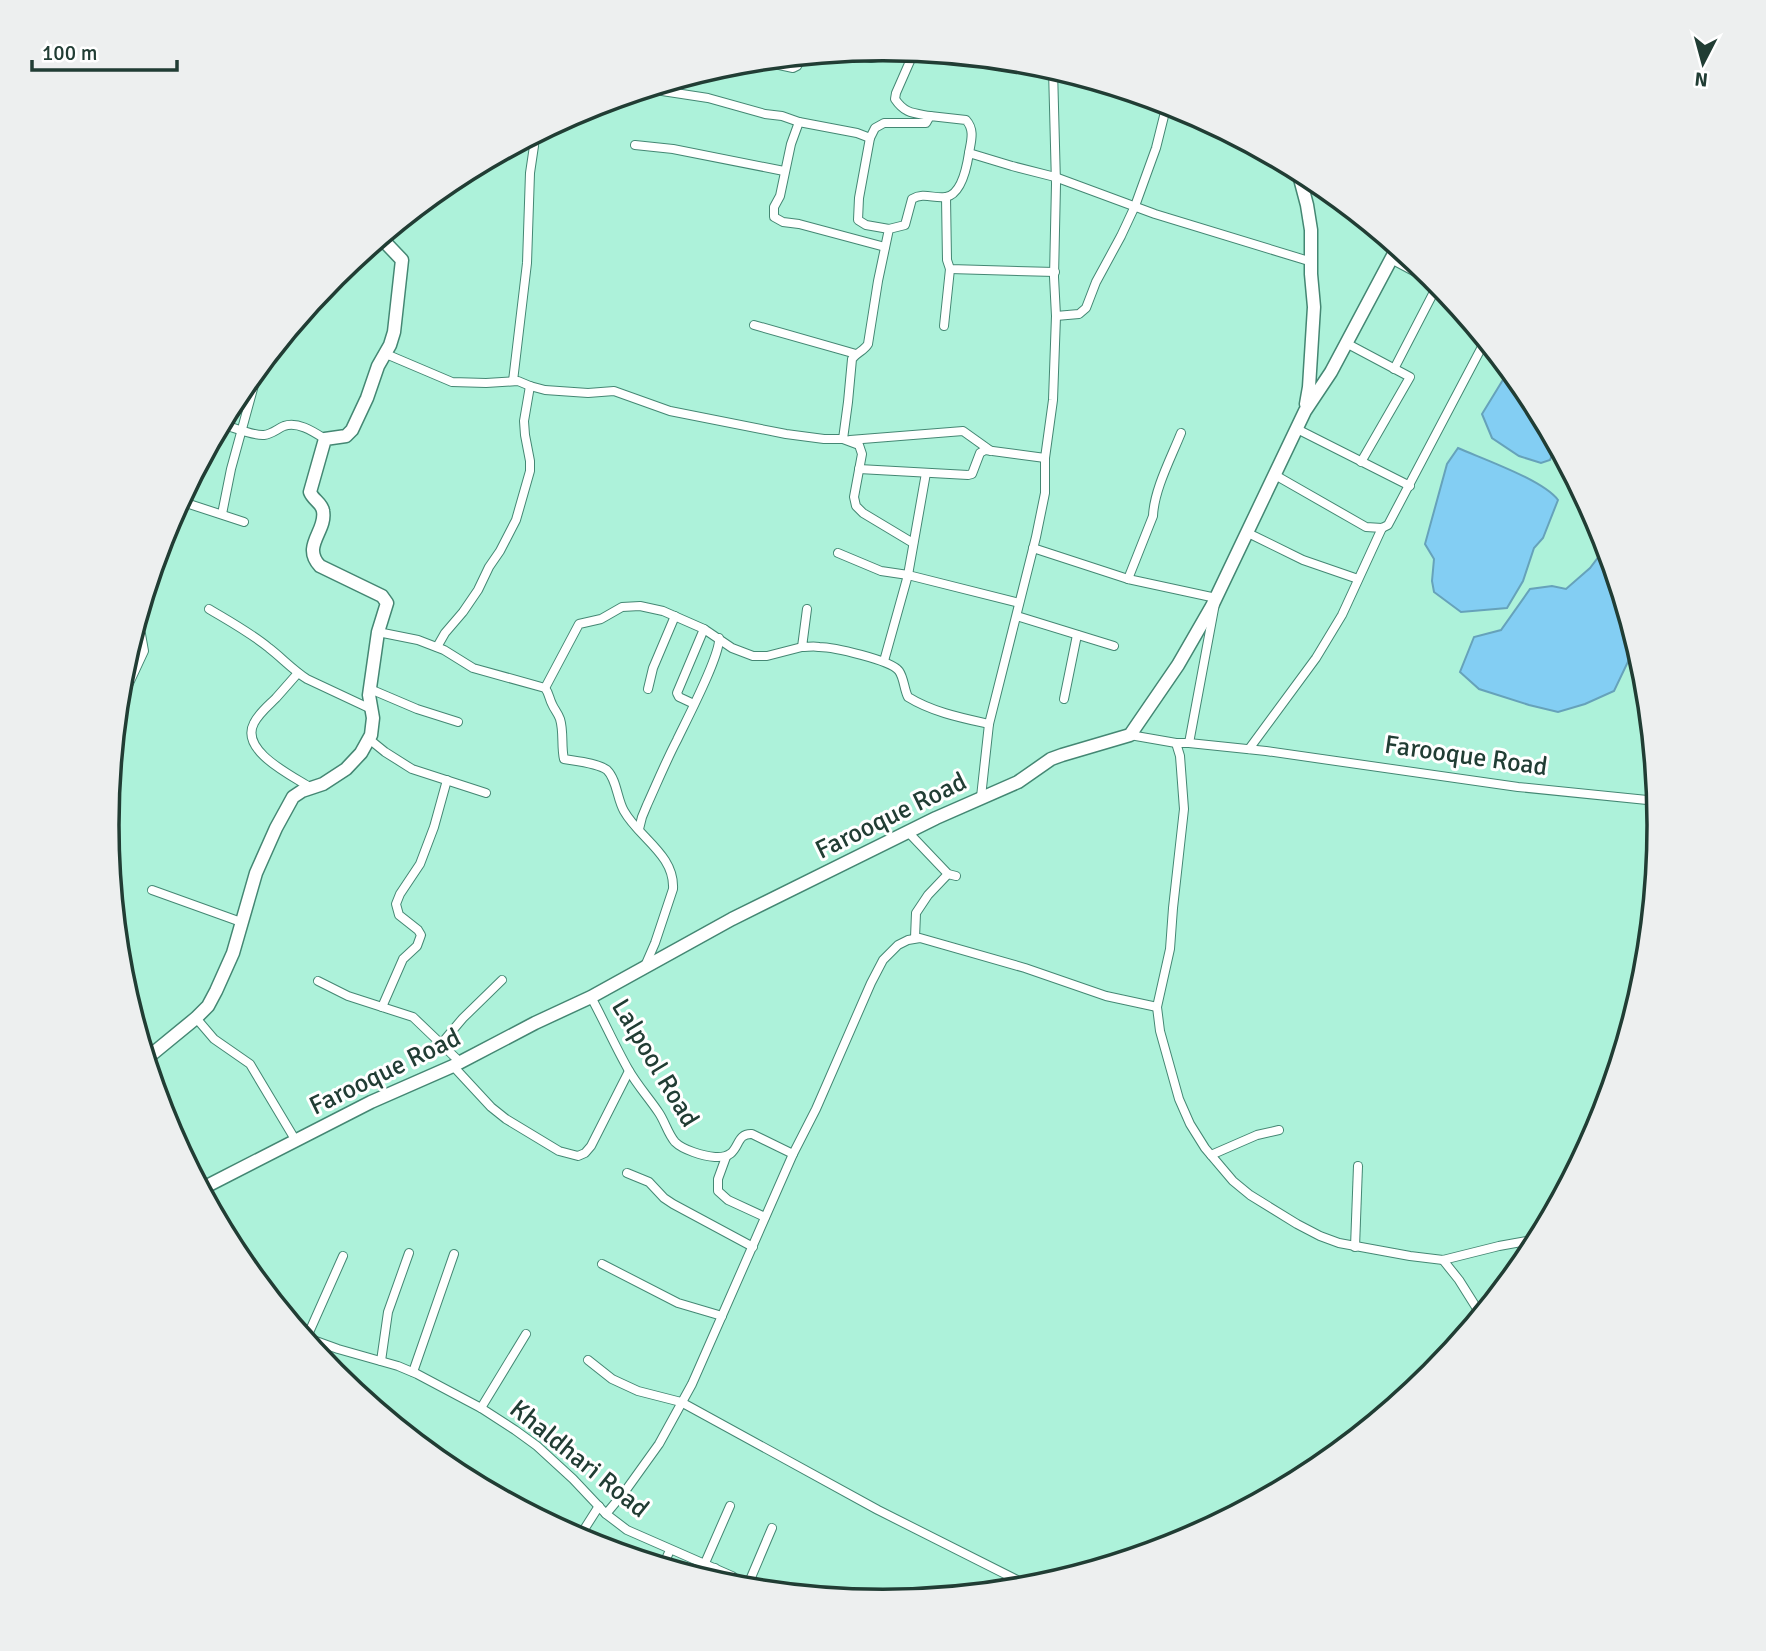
<svg xmlns="http://www.w3.org/2000/svg" width="1766" height="1651" font-family="Signika,sans-serif">
	<style>
		.water { fill: #83cef3; stroke: #66a2ba; stroke-width: 2 }
		.lines { fill: none; stroke-linecap: round; stroke-linejoin: round }
		.street-casing { stroke: #448773; stroke-width: 10 }
		.secondary-casing { stroke: #448773; stroke-width: 15 }
		.street { stroke: #fff; stroke-width: 8 }
		.secondary { stroke: #fff; stroke-width: 12 }
		.labels { text-anchor: middle; dominant-baseline: central; stroke-width: 6; stroke-linejoin: round; paint-order: stroke }
		.street-label { font-size: 26px; fill: #213d34; stroke: #fff }
		.rim { fill: none; stroke: #213d34; stroke-width: 3.5 }
	</style>
	<rect width="100%" height="100%" fill="#adf2da"/>
	<!-- water -->
	<g class="water">
		<polygon points="1509,370 1529,394 1556,446 1550,460 1541,463 1519,456 1492,438 1482,414"/>
		<path d="M 1458,448 C 1483,459 1543,480 1558,500 L 1543,538 L 1534,548 L 1523,581 L 1507,608 L 1461,612 L 1434,592 L 1432,581 L 1434,559 L 1425,544 L 1447,464 Z"/>
		<polygon points="1606,547 1636,645 1614,691 1585,704 1558,712 1529,705 1479,689 1460,672 1474,637 1501,630 1530,589 1552,586 1566,589 1590,568"/>
	</g>
	<g class="lines">
		<!-- street casing -->
		<g class="street-casing">
			<g id="street">
				<path d="M 914,52 L 896,93 L 895,99 C 905,114 914,113 930,116"/>
				<polyline points="841,53 871,58 877,57 882,49"/>
				<polyline points="760,61 793,68 797,66 802,57"/>
				<path d="M 649,89 L 708,98 L 765,114 L 782,116 L 799,122 L 857,133 L 870,138 L 875,128 L 884,123 L 926,123 L 930,116 L 966,120 C 975,130 971,141 969,153"/>
				<polyline points="799,122 791,144 780,196 774,207 774,217 783,222 799,224 885,247"/>
				<polyline points="870,138 859,198 858,220 866,225 889,229"/>
				<polyline points="635,145 673,149 784,171"/>
				<polyline points="946,197 947,260 950,269 1055,272"/>
				<polyline points="1391,259 1438,284"/>
				<polyline points="1056,316 1079,314 1086,308 1096,282 1121,236 1135,206 1156,148 1167,104"/>
				<polyline points="754,325 856,354"/>
				<polyline points="944,326 950,269"/>
				<polyline points="1346,343 1410,377 1361,462"/>
				<polyline points="386,354 452,382 486,383 518,381 530,386 545,390 588,393 614,391 670,411 786,434 824,439 843,439 859,445 862,454 854,497 856,506 863,513 913,543"/>
				<polyline points="1394,369 1438,284"/>
				<polyline points="513,381 527,263 530,173 534,146"/>
				<path d="M 221,424 C 233,427 253,436 264,435 C 272,434 277,429 284,426 C 298,421 314,432 325,439"/>
				<polyline points="1297,429 1410,486"/>
				<path d="M 843,439 L 848,402 L 852,359 C 857,352 864,351 868,344 L 878,281 L 889,229 L 905,225 L 912,199 C 924,192 934,199 946,197 C 962,194 967,166 969,153 L 1012,166 L 1055,177 L 1155,214 L 1312,262"/>
				<polyline points="850,440 963,431 991,451"/>
				<polyline points="859,469 968,475 972,474 980,453 985,450 1045,458"/>
				<polyline points="1275,475 1366,527 1382,528 1388,525 1485,341"/>
				<polyline points="180,501 244,522"/>
				<polyline points="222,514 231,469 259,367"/>
				<polyline points="1248,533 1303,560 1358,579"/>
				<polyline points="1033,548 1128,579 1216,598 1189,743"/>
				<polyline points="838,553 881,571 908,575 1019,603"/>
				<path d="M 1128,579 L 1153,516 C 1154,490 1171,458 1181,433"/>
				<path d="M 209,609 C 229,621 251,633 269,648 C 282,658 293,670 307,679 L 371,709"/>
				<path d="M 807,609 L 802,647 C 808,647 814,646 819,647 C 833,647 891,660 899,671 C 904,678 904,689 908,697 C 932,712 962,718 989,724"/>
				<polyline points="1017,616 1114,646"/>
				<path d="M 378,632 L 418,640 L 444,650 L 473,668 L 545,688 C 549,693 549,698 552,704 C 554,709 558,713 560,719 C 564,732 561,747 564,759 C 575,761 598,763 607,770 C 617,780 617,799 624,811 C 639,838 675,855 673,889 L 655,943 L 645,966"/>
				<polyline points="437,647 445,633 463,612 478,590 489,567 500,551 516,520 530,471 530,461 525,435 524,421 530,386"/>
				<polyline points="884,661 908,575 926,473"/>
				<path d="M 298,673 C 290,682 283,690 276,698 C 268,706 259,713 254,723 C 239,751 293,776 311,788"/>
				<polyline points="545,688 579,624 601,619 622,607 640,606 663,611 704,629 732,648 753,656 767,656 802,647"/>
				<polyline points="370,689 417,709 458,722"/>
				<polyline points="648,689 653,668 675,616"/>
				<polyline points="1064,699 1077,635"/>
				<polyline points="694,704 679,697 677,693 704,629"/>
				<polyline points="118,707 144,651 141,634 135,629"/>
				<polyline points="1130,735 1176,743 1189,743 1266,751 1518,787 1657,801"/>
				<polyline points="369,739 385,752 412,769 486,793"/>
				<polyline points="1176,743 1180,756 1184,809 1173,908 1170,949 1157,1007 1160,1031 1179,1099 1190,1124 1205,1148 1233,1181 1250,1195 1297,1224 1320,1236 1339,1243 1410,1256 1443,1260 1499,1246 1538,1239"/>
				<polyline points="1249,749 1316,658 1342,615 1382,528"/>
				<polyline points="981,797 989,724 1036,537 1045,493 1045,458 1053,400 1056,316 1054,277 1056,184 1053,69"/>
				<path d="M 639,829 L 642,817 L 647,805 C 657,783 666,761 677,740 C 686,721 721,654 719,638"/>
				<polyline points="908,832 948,874 956,876"/>
				<polyline points="152,890 241,922"/>
				<polyline points="915,938 916,913 928,895 948,874"/>
				<polyline points="121,969 122,961"/>
				<polyline points="318,981 348,996 413,1017 460,1062"/>
				<path d="M 591,997 C 604,1021 615,1046 628,1069 C 637,1085 649,1098 659,1113 C 665,1122 668,1134 675,1142 C 683,1150 703,1156 715,1157 C 743,1159 732,1133 752,1134 L 793,1154"/>
				<polyline points="382,1007 403,959 417,946 421,935 418,930 399,915 396,904 400,894 420,864 434,827 447,780"/>
				<polyline points="196,1018 214,1039 250,1064 296,1141"/>
				<polyline points="441,1044 463,1018 502,980"/>
				<polyline points="453,1066 491,1107 506,1119 559,1151 578,1156 585,1153 591,1146 629,1071"/>
				<polyline points="1211,1155 1257,1135 1279,1130"/>
				<polyline points="726,1157 718,1179 718,1191 728,1200 765,1217"/>
				<polyline points="627,1173 649,1182 664,1198 673,1204 753,1247"/>
				<polyline points="1355,1247 1358,1166"/>
				<polyline points="1443,1260 1459,1280 1481,1315"/>
				<polyline points="602,1264 678,1303 722,1316"/>
				<polyline points="302,1336 338,1349 398,1366 417,1374 481,1408 515,1430 537,1446 573,1479 606,1514 627,1530 732,1576 748,1589"/>
				<polyline points="307,1337 343,1256"/>
				<polyline points="588,1360 612,1379 638,1391 681,1402 878,1510 1031,1587"/>
				<polyline points="381,1361 388,1312 409,1253"/>
				<polyline points="413,1372 454,1254"/>
				<polyline points="481,1408 526,1334"/>
				<polyline points="606,1514 626,1490 659,1444 692,1384 793,1154 816,1109 871,983 883,960 898,945 908,940 920,938 1025,968 1106,996 1157,1007"/>
				<polyline points="578,1539 599,1506"/>
				<polyline points="705,1563 730,1506"/>
				<polyline points="663,1566 670,1550"/>
				<polyline points="709,1580 715,1568"/>
				<polyline points="747,1587 772,1528"/>
				<polyline points="841,1598 846,1593"/>
			</g>
		</g>
		<!-- secondary casing -->
		<g class="secondary-casing">
			<g id="secondary">
				<polyline points="1298,171 1307,205 1311,230 1311,274 1314,307 1309,387 1306,404"/>
				<path d="M 146,1059 L 196,1018 L 208,1006 L 216,991 L 233,953 L 256,873 L 276,828 L 293,797 L 302,791 L 323,784 L 346,769 L 361,753 L 371,735 L 373,718 L 369,695 L 378,632 L 387,603 L 382,596 L 320,566 C 301,546 327,531 323,511 C 322,503 313,500 310,492 L 325,439 L 346,436 L 352,430 L 367,398 L 378,366 L 390,345 L 394,332 L 402,260 L 381,238"/>
				<polyline points="201,1189 371,1102 453,1066 535,1023 591,997 732,919 936,818 1018,782 1051,759 1062,755 1130,735 1178,665 1212,606 1305,411 1331,372 1397,248"/>
			</g>
		</g>
		<!-- street -->
		<use href="#street" class="street"/>
		<!-- secondary -->
		<use href="#secondary" class="secondary"/>
	</g>
	<g class="labels">
		<!-- street labels -->
		<g class="street-label">
			<text transform="translate(1466 756) rotate(8)">Farooque Road</text>
			<text transform="translate(891 816) rotate(-26)">Farooque Road</text>
			<text transform="translate(655 1063) rotate(59)">Lalpool Road</text>
			<text transform="translate(385 1072) rotate(-26)">Farooque Road</text>
			<text transform="translate(579 1459) rotate(39)">Khaldhari Road</text>
		</g>
	</g>
	<!-- crop -->
	<path d="M0 0H1766V1651H0ZM119 825a764 764 0 1 1 1528 0a764 764 0 1 1-1528 0Z" fill="#edefef" fill-rule="evenodd"/>
	<path class="rim" d="M119 825a764 764 0 1 1 1528 0a764 764 0 1 1-1528 0Z"/>
	<!-- north arrow -->
	<g transform="translate(1703 63) rotate(186)" stroke="#ffffff" stroke-width="5" paint-order="stroke">
	<path d="M0-5L12 26L0 18L-12 26Z" fill="#213d34"/>
	<text y="-10" font-size="19" font-weight="bold" text-anchor="middle" fill="#213d34">N</text>
	</g>
	<!-- scale -->
	<path d="M32 60v10h145v-10" fill="none" stroke="#213d34" stroke-width="3.5"/>
	<text x="42" y="60" font-size="21" fill="#213d34" stroke="#ffffff" stroke-width="5" paint-order="stroke">100 m</text>
</svg>
